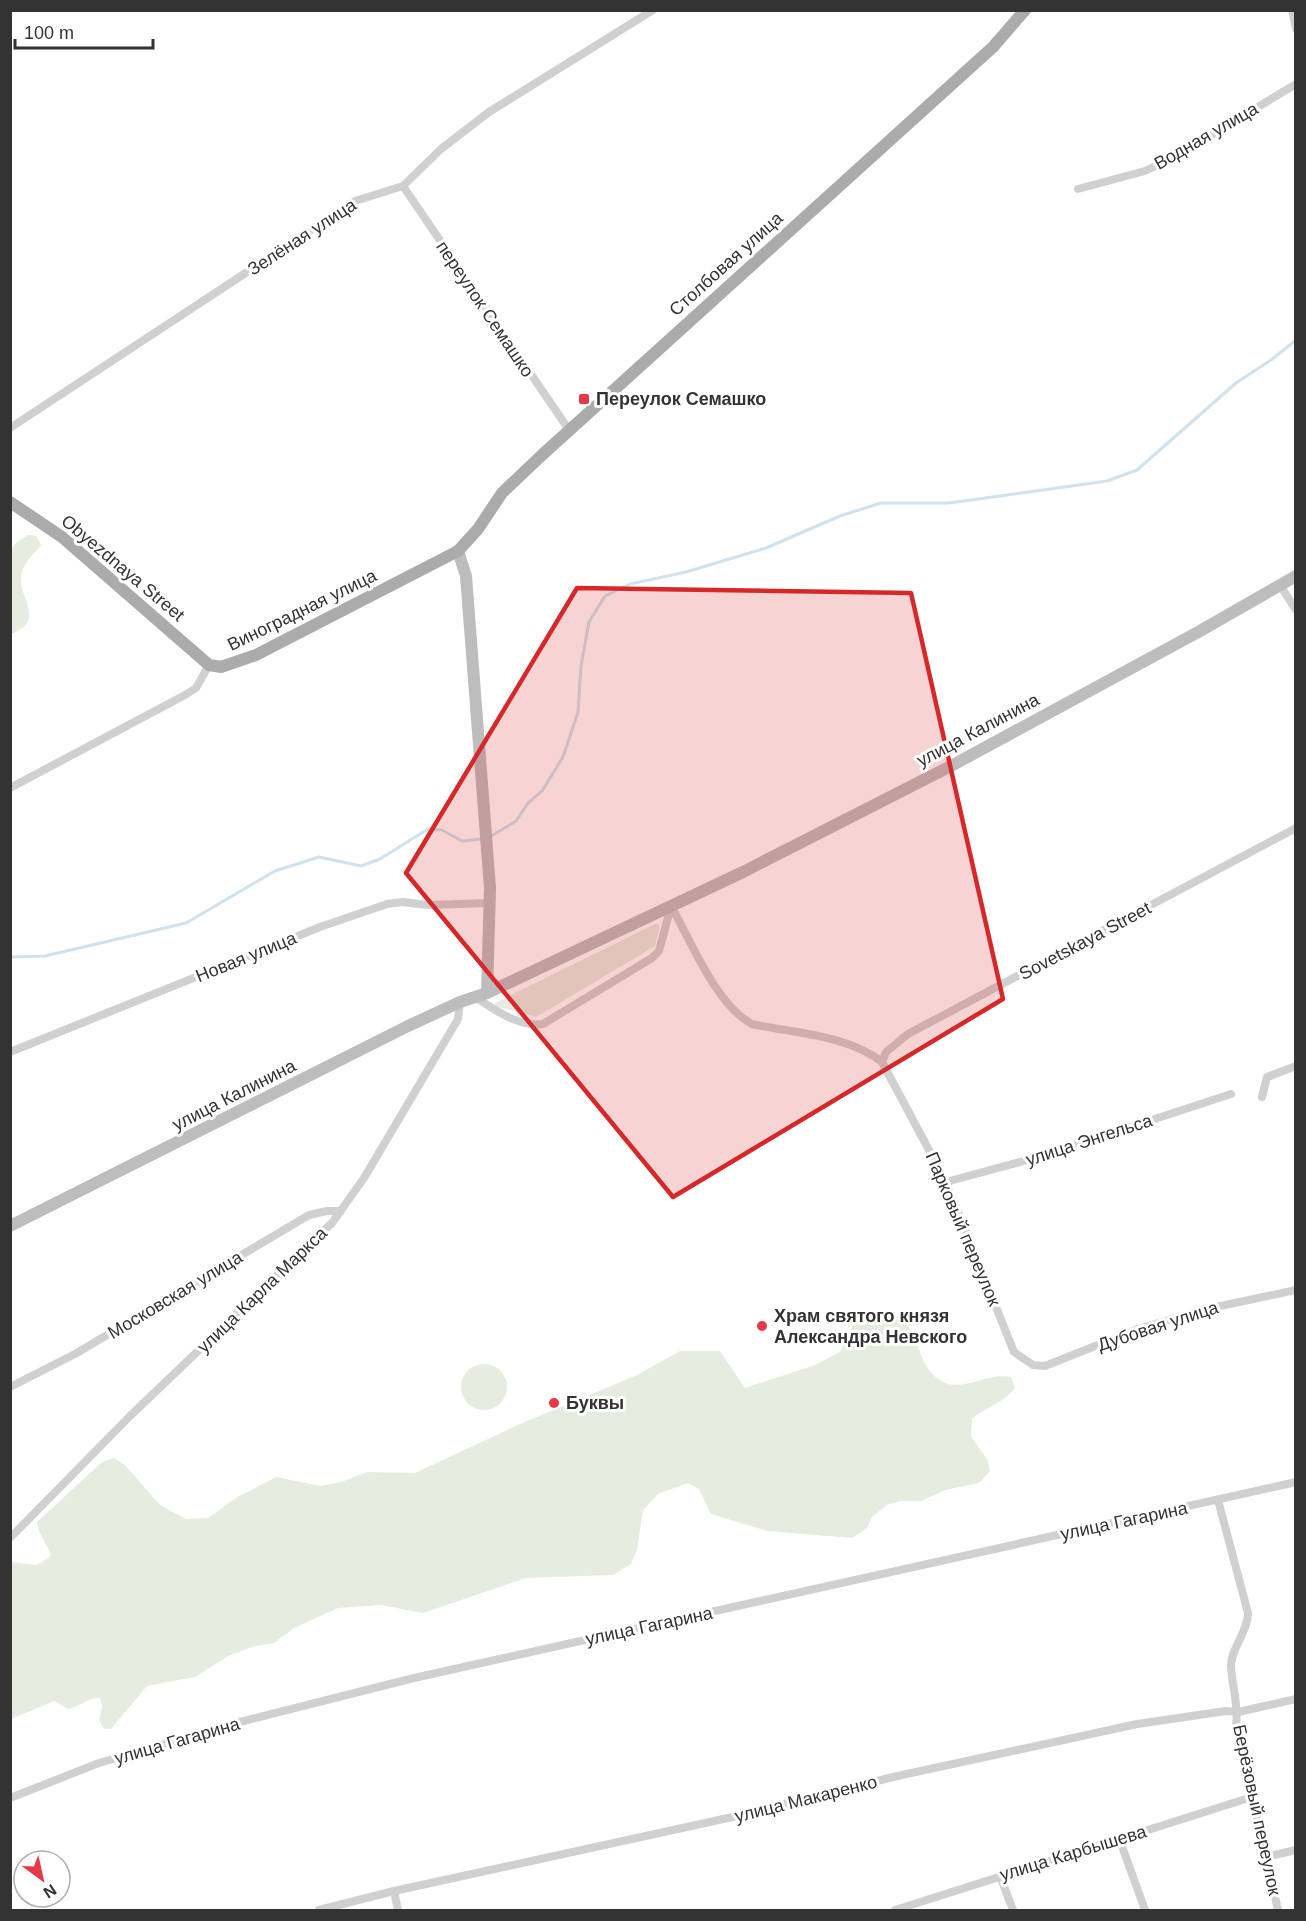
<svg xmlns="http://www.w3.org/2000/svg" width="1306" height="1921" font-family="Arial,sans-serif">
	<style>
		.green { fill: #e6ecdf }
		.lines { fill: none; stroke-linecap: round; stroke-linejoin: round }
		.stream { stroke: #cfe2ee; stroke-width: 3 }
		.street { stroke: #d0d0d0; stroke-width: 8 }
		.secondary { stroke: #bdbdbd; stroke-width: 12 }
		.primary { stroke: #ababab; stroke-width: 12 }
		.marked { fill: #d62828; fill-opacity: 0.2; stroke: #d62828; stroke-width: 4.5; stroke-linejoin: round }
		.poi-dot { fill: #e63946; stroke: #fff; stroke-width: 2 }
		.labels { text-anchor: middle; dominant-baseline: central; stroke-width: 6; stroke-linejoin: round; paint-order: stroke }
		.street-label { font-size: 18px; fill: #333; stroke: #fff }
		.poi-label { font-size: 18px; font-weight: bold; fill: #333; stroke: #fff; text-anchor: start }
	</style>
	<rect width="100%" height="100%" fill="#fff"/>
	<!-- green -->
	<g class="green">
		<path d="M 28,535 L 36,536 L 41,545 C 34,554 25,561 22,572 C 15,596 49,620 11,634 L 11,550 L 16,543 Z"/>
		<polygon points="657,923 660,927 655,946 536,1017 495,1006 495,1003"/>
		<path d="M 883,1309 C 890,1313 902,1317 906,1323 C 921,1343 919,1369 943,1382 C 963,1392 988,1372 1011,1377 L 1015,1388 C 1003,1403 987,1407 972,1418 L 971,1437 L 987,1459 L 990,1471 L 979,1483 L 945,1490 L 921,1501 L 900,1501 L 887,1505 L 872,1517 L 867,1528 L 852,1538 L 767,1531 L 711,1514 L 699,1489 L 688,1483 L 658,1494 L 643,1510 L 637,1550 L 631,1564 L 613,1575 L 526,1578 L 423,1613 L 381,1605 L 338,1608 L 294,1628 L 274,1643 L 255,1646 L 230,1655 L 195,1677 L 147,1686 L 111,1729 L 104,1729 L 99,1720 L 102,1707 L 100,1698 C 87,1698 81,1706 68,1709 L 54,1701 L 11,1719 L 11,1562 L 37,1565 L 51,1556 C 47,1542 38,1535 37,1522 L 102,1462 L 114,1458 L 125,1465 L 160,1505 L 186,1519 L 208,1518 L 236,1498 L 276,1477 L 321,1486 L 341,1482 L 367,1472 L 415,1473 L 520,1424 L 637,1375 L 680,1351 L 720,1351 L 745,1388 L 815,1365 L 840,1352 L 853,1325 Z"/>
		<circle cx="484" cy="1387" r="23"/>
	</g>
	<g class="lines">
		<!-- stream -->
		<g class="stream">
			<polyline points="488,838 516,821 528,803 542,791 563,757 578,712 581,666 589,622 605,596 630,584 686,572 766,548 840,516 881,503 949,503 1107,481 1137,470 1236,383 1271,360 1296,340"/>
			<polyline points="10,957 45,956 186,923 275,871 319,857 361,866 380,859 428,829 442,830 462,841 482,839"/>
		</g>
		<!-- street -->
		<g class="street">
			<polyline points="1292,10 1296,29"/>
			<polyline points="403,186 569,430"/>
			<polyline points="1078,189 1145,171 1180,154 1296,84"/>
			<polyline points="10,428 355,201 403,186 441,149 489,112 653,10"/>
			<polyline points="1280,585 1296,610"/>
			<polyline points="10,788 185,695 196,688 209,665"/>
			<path d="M 671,906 C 691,941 716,1005 752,1024 C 794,1033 848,1035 882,1062 L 946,1182 L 1014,1352 L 1033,1365 L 1045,1366 L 1138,1329 L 1206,1309 L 1296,1290"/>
			<path d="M 475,997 C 493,1009 520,1028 543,1024 L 652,958 L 659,951 L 671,906"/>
			<polyline points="10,1052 320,927 387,904 403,902 427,905 489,903"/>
			<polyline points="882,1062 886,1052 908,1034 1296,828"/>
			<polyline points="1262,1097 1267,1077 1296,1066"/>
			<polyline points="946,1182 1042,1156 1231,1094"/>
			<polyline points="10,1387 75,1354 309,1215 327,1211 341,1211"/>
			<path d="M 1218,1500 L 1248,1613 C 1248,1632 1231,1648 1231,1666 C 1232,1687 1239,1705 1236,1726 L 1278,1910"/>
			<polyline points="10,1538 130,1416 332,1223 364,1178 458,1019 460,1002"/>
			<polyline points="10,1798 99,1763 236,1723 414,1678 1296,1482"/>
			<polyline points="1119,1838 1145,1910"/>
			<polyline points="1265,1857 1296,1850"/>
			<polyline points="1000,1876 1013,1910"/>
			<polyline points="394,1891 398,1910"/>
			<polyline points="319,1910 394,1891 737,1816 893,1777 1137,1724 1226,1711 1238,1712 1296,1699"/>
			<polyline points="895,1910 1252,1797"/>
		</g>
		<!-- secondary -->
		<g class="secondary">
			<polyline points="458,551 466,576 490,888 487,993"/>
			<polyline points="10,1226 408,1026 460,1002 487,993 743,872 951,766 1200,631 1296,576"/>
		</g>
		<!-- primary -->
		<polyline class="primary" points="10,502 62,537 209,665 221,667 256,655 458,551 478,529 502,493 542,455 993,47 1025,10"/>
	</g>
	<!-- marked area -->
	<path class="marked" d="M 577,588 L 911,593 L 1003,999 L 673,1197 L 406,873 Z"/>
	<!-- markers -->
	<g class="poi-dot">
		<rect x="578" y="393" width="12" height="12" rx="3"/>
		<circle cx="762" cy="1326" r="6"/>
		<circle cx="554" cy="1403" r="6"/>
	</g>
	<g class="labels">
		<!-- street labels -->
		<g class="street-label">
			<text transform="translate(1206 136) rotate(-30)">Водная улица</text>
			<text transform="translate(302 237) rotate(-33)">Зелёная улица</text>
			<text transform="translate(726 264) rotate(-42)">Столбовая улица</text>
			<text transform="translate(485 309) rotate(56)">переулок Семашко</text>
			<text transform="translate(123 568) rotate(40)">Obyezdnaya Street</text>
			<text transform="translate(302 610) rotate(-26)">Виноградная улица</text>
			<text transform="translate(978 730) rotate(-28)">улица Калинина</text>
			<text transform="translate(1085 941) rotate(-28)">Sovetskaya Street</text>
			<text transform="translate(246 957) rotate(-22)">Новая улица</text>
			<text transform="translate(234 1095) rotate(-27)">улица Калинина</text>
			<text transform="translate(1089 1140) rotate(-18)">улица Энгельса</text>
			<text transform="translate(963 1229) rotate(67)">Парковый переулок</text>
			<text transform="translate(262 1290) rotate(-44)">улица Карла Маркса</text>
			<text transform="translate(175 1295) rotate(-31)">Московская улица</text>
			<text transform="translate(1158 1326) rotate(-18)">Дубовая улица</text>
			<text transform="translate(1124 1521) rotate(-12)">улица Гагарина</text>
			<text transform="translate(649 1626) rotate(-12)">улица Гагарина</text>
			<text transform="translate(177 1741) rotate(-16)">улица Гагарина</text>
			<text transform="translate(806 1799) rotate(-14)">улица Макаренко</text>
			<text transform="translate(1257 1810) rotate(78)">Берёзовый переулок</text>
			<text transform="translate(1073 1853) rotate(-17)">улица Карбышева</text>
		</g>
		<!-- poi labels -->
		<g class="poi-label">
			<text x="596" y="399">Переулок Семашко</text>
			<text x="774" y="1316">Храм святого князя<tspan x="774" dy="21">Александра Невского</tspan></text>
			<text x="566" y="1403">Буквы</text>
		</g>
	</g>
	<!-- border -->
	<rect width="1306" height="1921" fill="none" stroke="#333333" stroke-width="24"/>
	<!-- north arrow -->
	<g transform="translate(42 1879) rotate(147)"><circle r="28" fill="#ffffff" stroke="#adadad" stroke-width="1.5"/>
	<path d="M0-4.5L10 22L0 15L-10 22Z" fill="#e63946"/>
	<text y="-9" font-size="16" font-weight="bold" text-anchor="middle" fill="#333333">N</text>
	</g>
	<!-- scale -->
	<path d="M15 39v9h138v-9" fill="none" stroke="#333333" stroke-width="3"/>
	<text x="24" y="39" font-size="18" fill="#333333" stroke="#ffffff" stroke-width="4.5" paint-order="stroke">100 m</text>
</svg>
